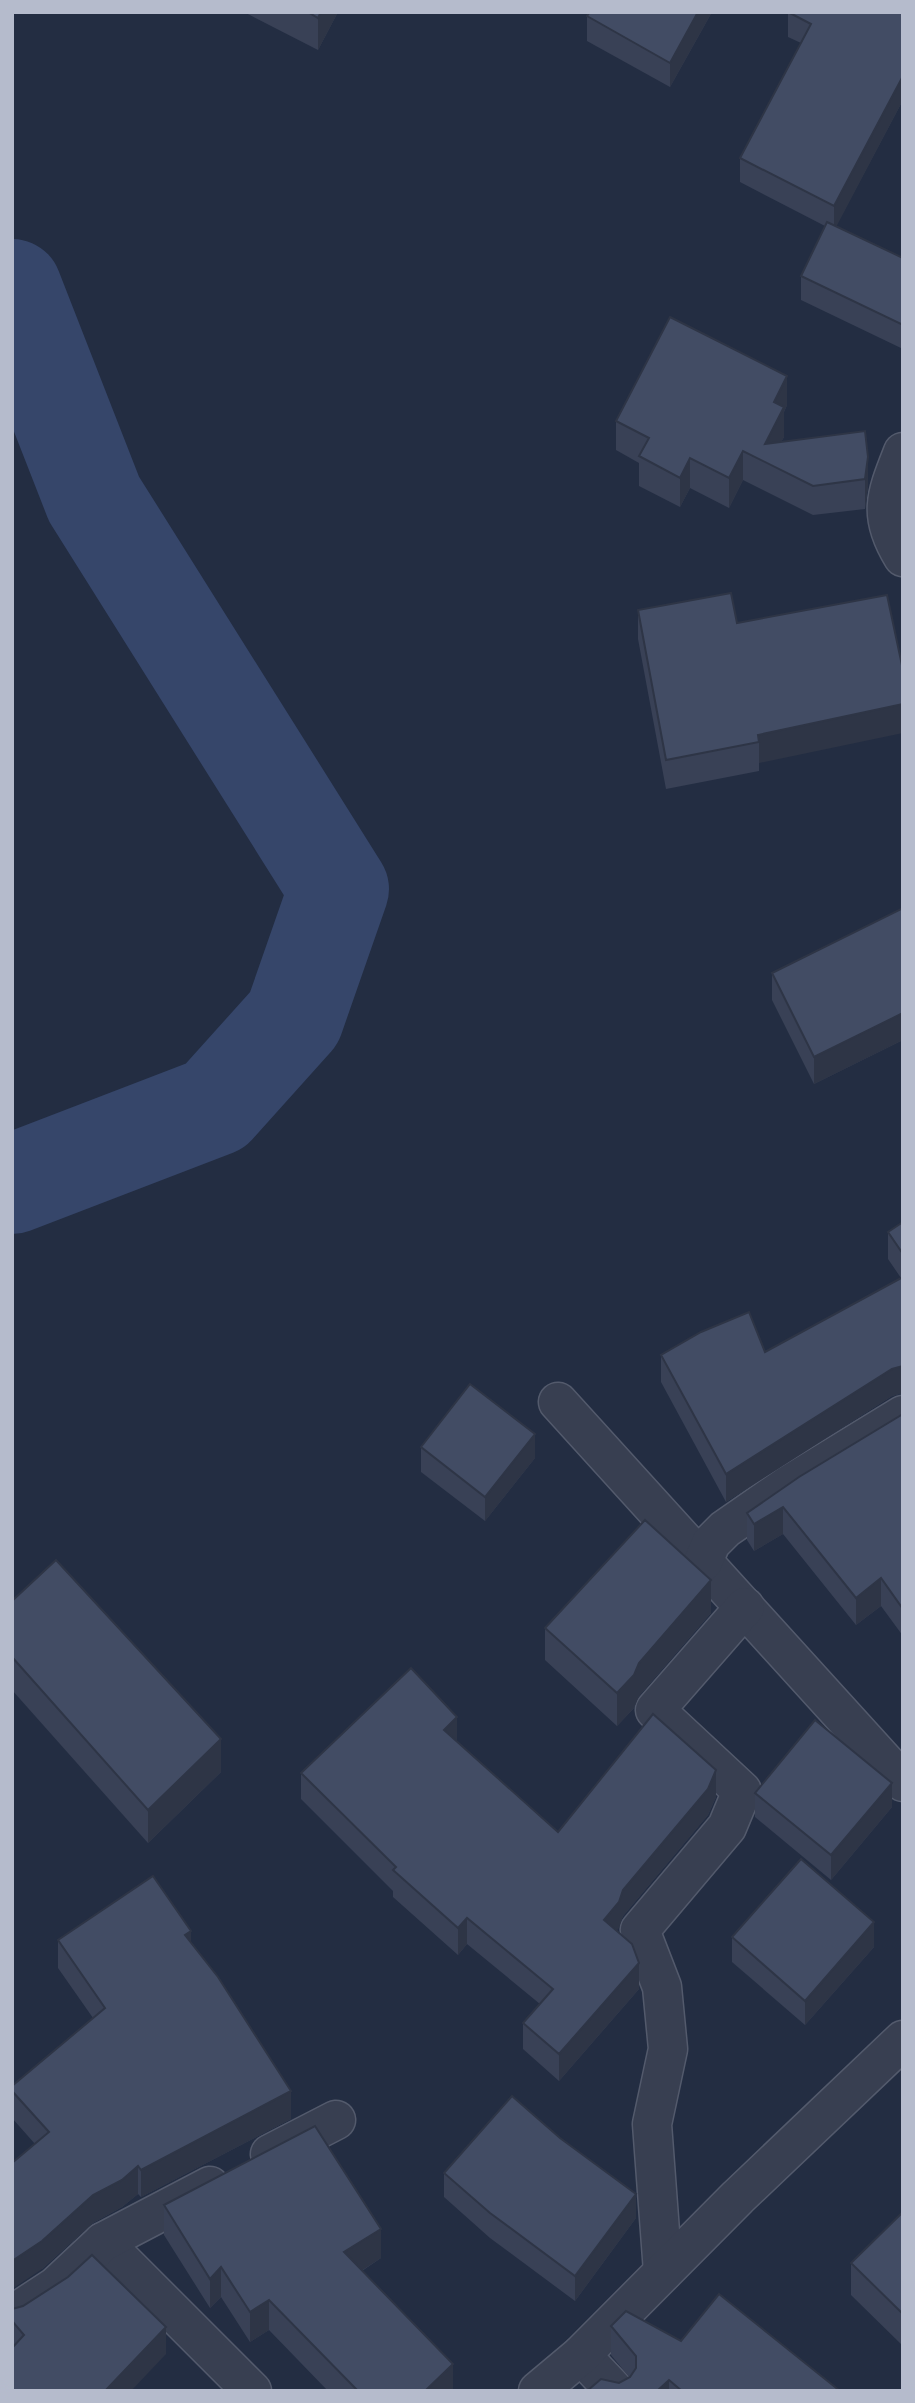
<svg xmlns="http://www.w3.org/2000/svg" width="915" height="2403" font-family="'Space Grotesk',sans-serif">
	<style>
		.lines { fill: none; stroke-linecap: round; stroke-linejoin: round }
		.river { stroke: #36466a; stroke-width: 100 }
		.street-casing { stroke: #535a6c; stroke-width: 41 }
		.street { stroke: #383f51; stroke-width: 38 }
		.wall { fill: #394156 }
		.shaded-wall { fill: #2e3546 }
		.building { fill: #424c64; stroke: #2e3546; stroke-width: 2 }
	</style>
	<rect width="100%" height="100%" fill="#232d42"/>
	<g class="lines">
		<!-- river -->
		<polyline class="river" points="12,289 94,499 339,889 294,1018 215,1106 12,1184"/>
		<!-- street casing -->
		<g class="street-casing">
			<g id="street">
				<path d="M 903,452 C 886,495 877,515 903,557"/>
				<polyline points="558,1402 903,1782"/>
				<polyline points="703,1562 711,1543 725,1529 787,1486 903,1415"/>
				<polyline points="270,2154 336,2120"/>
				<polyline points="103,2242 252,2391"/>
				<polyline points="663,2272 652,2124 668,2049 662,1987 640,1930 727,1827 742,1791 655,1710 745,1607"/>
				<polyline points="12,2315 56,2286 103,2242 210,2186"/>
				<polyline points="581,2355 615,2391"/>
				<polyline points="538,2391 581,2355 738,2197 903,2040"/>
			</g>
		</g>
		<!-- street -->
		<use href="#street" class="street"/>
	</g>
	<!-- wall -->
	<g class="wall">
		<polygon points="244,12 338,12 318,50"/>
		<polygon points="590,12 712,12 670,87 587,41 587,16"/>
		<polygon points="903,12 903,100 836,226 903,258 903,349 801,300 801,276 825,226 740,182 740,158 801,43 788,37 788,13"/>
		<polygon points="787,405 784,412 784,437 781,442 865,431 868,486 865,509 813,515 743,480 729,508 690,488 680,507 639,486 639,463 616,450 616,421"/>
		<polygon points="887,595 759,763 759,771 666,789 638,639 638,610 737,623"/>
		<polygon points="903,908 903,1040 814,1084 772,1000 772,973"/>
		<polygon points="903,1222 903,1393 892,1396 726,1502 661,1382 661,1355 765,1352 901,1278 888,1259 888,1232"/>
		<polygon points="903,1414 903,1636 881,1606 856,1625 783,1534 754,1551 747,1540 747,1513"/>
		<polygon points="421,1447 535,1458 485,1521 421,1472"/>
		<polygon points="12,1601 221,1772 148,1843 12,1690"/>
		<polygon points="711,1613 639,1696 634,1708 617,1726 545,1660 545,1628"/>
		<polygon points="457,1741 558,1832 716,1797 708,1815 623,1916 617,1930 639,1989 559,2081 523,2049 523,2023 540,2004 467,1944 458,1955 393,1897 393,1891 301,1799 301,1773"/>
		<polygon points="755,1793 892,1807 831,1880 755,1817"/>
		<polygon points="732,1937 874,1947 805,2025 732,1962"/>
		<polygon points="58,1940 191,1943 291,2119 141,2197 138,2194 122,2207 93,2223 42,2269 35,2144 12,2118 12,2086 93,2018 58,1968"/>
		<polygon points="444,2173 636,2218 575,2301 490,2238 444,2197"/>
		<polygon points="164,2205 381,2258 362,2271 453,2391 328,2391 269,2330 250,2342 221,2297 210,2308 164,2235"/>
		<polygon points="903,2212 903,2346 851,2295 851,2263"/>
		<polygon points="12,2309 166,2354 12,2391"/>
		<polygon points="611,2326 681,2341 840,2391 587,2391 619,2383 630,2378 611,2355"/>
	</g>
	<!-- shaded-wall -->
	<g class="shaded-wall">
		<polygon points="321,12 338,12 318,50 318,18"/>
		<polygon points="698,12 712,12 670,87 670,63"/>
		<polygon points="903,76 903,100 834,231 834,206"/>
		<polygon points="787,376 787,405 784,412 784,437 769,464 765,444 774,402"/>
		<polygon points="743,451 743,480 729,508 729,478"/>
		<polygon points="868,457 868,486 865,509 865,479"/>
		<polygon points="690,458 690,488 680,507 680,478"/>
		<polygon points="903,704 903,733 759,763 759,742 758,735"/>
		<polygon points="903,1013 903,1040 814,1084 814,1057"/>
		<polygon points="903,1366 903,1393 892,1396 726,1502 726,1474 892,1369"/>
		<polygon points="535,1434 535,1458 485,1521 485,1497"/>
		<polygon points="783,1507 783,1534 754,1551 754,1524"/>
		<polygon points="881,1578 881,1606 856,1625 856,1598"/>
		<polygon points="711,1580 711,1613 639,1696 634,1708 617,1726 617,1693 639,1663"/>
		<polygon points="457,1717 457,1744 444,1730"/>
		<polygon points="221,1739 221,1772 148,1843 148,1810"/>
		<polygon points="716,1770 716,1797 708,1815 623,1916 619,1928 604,1946 604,1920 623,1890"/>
		<polygon points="892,1783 892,1807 831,1880 831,1855"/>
		<polygon points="467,1918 467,1944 458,1955 458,1928"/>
		<polygon points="874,1922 874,1947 805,2025 805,2001"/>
		<polygon points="191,1931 191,1959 185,1935"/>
		<polygon points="639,1963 639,1989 559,2081 559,2054"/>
		<polygon points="291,2091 291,2119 141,2197 141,2170"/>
		<polygon points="138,2166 138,2194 122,2207 93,2223 42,2269 12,2289 12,2261 93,2195"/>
		<polygon points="636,2194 636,2218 575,2301 575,2276"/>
		<polygon points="381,2229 381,2258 344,2282 344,2252"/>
		<polygon points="221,2267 221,2297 210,2308 210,2279"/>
		<polygon points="269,2300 269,2330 250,2342 250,2312"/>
		<polygon points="166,2327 166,2354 131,2391 105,2391"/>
		<polygon points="453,2364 453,2391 425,2391"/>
		<polygon points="669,2380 669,2391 657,2391"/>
	</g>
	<!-- building -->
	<g class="building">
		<polygon points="308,12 321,12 318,18"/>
		<polygon points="590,12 698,12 670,63 587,16"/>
		<polygon points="903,12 903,76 834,206 740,158 811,24 788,12"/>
		<polygon points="827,222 903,258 903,325 801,276"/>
		<polygon points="670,317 787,376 774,402 784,407 765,444 865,431 868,457 865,479 813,486 743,451 729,478 690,458 680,478 639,456 649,438 616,421"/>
		<polygon points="731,593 737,623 887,595 903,670 903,704 758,735 759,742 666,760 638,610"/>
		<polygon points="903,908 903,1013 814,1057 772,973"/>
		<polygon points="903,1222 903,1254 888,1232"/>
		<polygon points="903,1277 903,1366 892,1369 726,1474 661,1355 701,1332 749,1312 765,1352"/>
		<polygon points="470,1384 535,1434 485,1497 421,1447"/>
		<polygon points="903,1414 903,1609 881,1578 856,1598 783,1507 754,1524 747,1513 799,1477"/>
		<polygon points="645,1520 711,1580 639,1663 634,1675 617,1693 545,1628"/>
		<polygon points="56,1560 221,1739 148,1810 12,1657 12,1601"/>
		<polygon points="411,1668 457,1717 444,1730 558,1832 653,1714 716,1770 708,1789 623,1890 619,1902 604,1920 632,1944 639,1963 559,2054 523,2023 553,1989 467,1918 458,1928 393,1870 396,1867 301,1773"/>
		<polygon points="815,1720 892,1783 831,1855 755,1793"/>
		<polygon points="801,1859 874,1922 805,2001 732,1937"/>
		<polygon points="153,1876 191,1931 185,1935 218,1977 291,2091 141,2170 138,2166 122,2180 93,2195 42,2241 12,2261 12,2163 49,2132 12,2091 12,2086 105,2008 58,1940"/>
		<polygon points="512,2096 560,2138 636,2194 575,2276 490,2213 444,2173"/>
		<polygon points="315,2126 381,2229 344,2252 453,2364 425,2391 358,2391 269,2300 250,2312 221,2267 210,2279 164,2205"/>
		<polygon points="903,2212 903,2314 851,2263"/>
		<polygon points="92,2255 166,2327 105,2391 12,2391 12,2348 24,2335 12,2321 12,2309 23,2306 68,2277"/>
		<polygon points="719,2294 840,2391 682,2391 669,2380 657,2391 587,2391 601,2379 619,2383 630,2377 636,2368 636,2356 611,2326 626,2311 681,2341"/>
	</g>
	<!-- border -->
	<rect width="915" height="2403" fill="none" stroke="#b5bbcc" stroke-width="28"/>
</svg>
